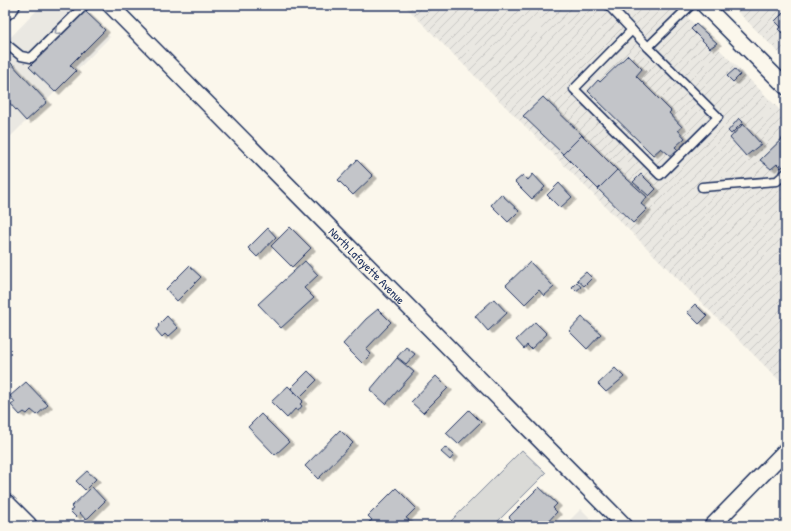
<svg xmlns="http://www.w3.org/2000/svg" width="791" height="531" font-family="'Patrick Hand',sans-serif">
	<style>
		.built { fill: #eae8e2 }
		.industrial { fill: url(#industrial-furrows) }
		.grass { fill: #dadad7; stroke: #7a849a }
		.building { fill: #c3c5c9; stroke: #1b2f5e; filter: url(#shadow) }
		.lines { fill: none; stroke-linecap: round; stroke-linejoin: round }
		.lane-casing { stroke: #1b2f5e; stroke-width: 11 }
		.street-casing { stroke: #1b2f5e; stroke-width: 18 }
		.secondary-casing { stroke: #1b2f5e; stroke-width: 24 }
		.lane { stroke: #fbf7ec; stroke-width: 8 }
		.street { stroke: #fbf7ec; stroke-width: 15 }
		.secondary { stroke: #fbf7ec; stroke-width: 21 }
		.oneway { stroke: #8b93a5 }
		.labels { text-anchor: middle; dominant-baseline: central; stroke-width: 3.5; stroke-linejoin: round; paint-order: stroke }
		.street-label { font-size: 12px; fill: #1b2f5e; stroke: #fbf7ec }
	</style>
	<defs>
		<pattern id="industrial-furrows" width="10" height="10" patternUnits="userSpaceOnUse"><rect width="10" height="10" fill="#eae8e2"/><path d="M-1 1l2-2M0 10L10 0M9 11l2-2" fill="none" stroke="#c8c7c4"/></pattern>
		<filter id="shadow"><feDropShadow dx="4.5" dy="2.5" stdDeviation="0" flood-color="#0004"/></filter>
	</defs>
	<rect width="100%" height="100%" fill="#fbf7ec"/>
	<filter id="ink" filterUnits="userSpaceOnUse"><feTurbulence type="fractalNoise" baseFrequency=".025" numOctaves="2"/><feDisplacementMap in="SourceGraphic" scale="8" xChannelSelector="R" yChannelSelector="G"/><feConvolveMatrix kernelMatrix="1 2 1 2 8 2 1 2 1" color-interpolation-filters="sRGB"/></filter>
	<g filter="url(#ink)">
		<!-- built -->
		<g class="built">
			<polygon points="42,5 79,5 110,37 5,142 5,43"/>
			<polygon points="581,509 598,526 564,526"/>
		</g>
		<!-- industrial -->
		<g class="industrial">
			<polygon points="404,5 675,5 786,116 786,387"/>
			<polygon points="731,5 786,5 786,60"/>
		</g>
		<!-- grass -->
		<polygon class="grass" points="522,450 546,473 493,526 446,526"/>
		<!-- building -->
		<g class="building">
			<polygon points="85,11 105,30 70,65 76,71 55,92 29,67"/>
			<polygon points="783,13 786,15 786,37 778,29 781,27 775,21"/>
			<polygon points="696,24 717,43 710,48 691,29"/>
			<polygon points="628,55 642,69 636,76 671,111 669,113 682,127 678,130 685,138 675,147 680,152 673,158 661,148 653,155 588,91 598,80 600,82"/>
			<polygon points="5,59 9,63 10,62 47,102 26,121 5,98"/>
			<polygon points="735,69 740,75 733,82 727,76"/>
			<polygon points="543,97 582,135 563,154 523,116"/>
			<polygon points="739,118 743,122 731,134 728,131"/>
			<polygon points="743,124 761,144 746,156 730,138"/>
			<polygon points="582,135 617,170 598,189 563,154"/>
			<polygon points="786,135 786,163 781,168 777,164 771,169 760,160"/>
			<polygon points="357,160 373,176 353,195 338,180"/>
			<polygon points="617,170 647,197 641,204 647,209 633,223 598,189"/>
			<polygon points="533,174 545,187 532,199 515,182 523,175 528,180"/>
			<polygon points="641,174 656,189 649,196 633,182"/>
			<polygon points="559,183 572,197 560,208 547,195"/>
			<polygon points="501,194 519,211 508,222 491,205"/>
			<polygon points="290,227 311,248 292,267 271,246"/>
			<polygon points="268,228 276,237 257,257 248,248"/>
			<polygon points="305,261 318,275 304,288 314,298 281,328 258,304"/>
			<polygon points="530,262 554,287 544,296 539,290 525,304 506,285"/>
			<polygon points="189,266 201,277 177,301 166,289"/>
			<polygon points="586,272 592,278 584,286 577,280"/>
			<polygon points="577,282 581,287 576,291 572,287"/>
			<polygon points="494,299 507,313 488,331 475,316"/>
			<polygon points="695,304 707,316 699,324 687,312"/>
			<polygon points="378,309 391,322 387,326 388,326 366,349 371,354 362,363 343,344 366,319"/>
			<polygon points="167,316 178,328 168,337 165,334 162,337 156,330 159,326 158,325"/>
			<polygon points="582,317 601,334 587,349 569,331"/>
			<polygon points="535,322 547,334 531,349 527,345 524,349 516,340"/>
			<polygon points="406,347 415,354 406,364 397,357"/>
			<polygon points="397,358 414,372 386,404 370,390"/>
			<polygon points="615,368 624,377 606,392 598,384"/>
			<polygon points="308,371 317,380 300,397 291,388"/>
			<polygon points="436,376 448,388 423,413 411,402"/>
			<polygon points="26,382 48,405 37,415 31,410 27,414 24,412 20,415 11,405 15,402 10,396"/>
			<polygon points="288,386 303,401 300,404 302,406 298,411 295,409 287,418 271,402"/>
			<polygon points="469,410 481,422 458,444 446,433"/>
			<polygon points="261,414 289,442 275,455 248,427"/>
			<polygon points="340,430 353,443 318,479 305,466"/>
			<polygon points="445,447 454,455 450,460 441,452"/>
			<polygon points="87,471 96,479 85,490 76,481"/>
			<polygon points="92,487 105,501 88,518 85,519 80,513 76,517 70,511 73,509 71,507"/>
			<polygon points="539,487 557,504 553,508 557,512 544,526 518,526 509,517"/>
			<polygon points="396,488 416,508 406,518 409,520 403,526 400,524 398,526 369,526 368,523 372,520 368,516"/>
		</g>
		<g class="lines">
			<!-- lane casing -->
			<g class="lane-casing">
				<g id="lane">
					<polyline points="608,5 648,47 691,5"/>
					<polyline points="632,30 574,89 660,175 718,117 648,47"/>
					<polyline points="5,43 21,56 31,58 85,5"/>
					<polyline points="702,187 777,181 786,173"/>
				</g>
			</g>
			<!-- street casing -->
			<g class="street-casing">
				<g id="street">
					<path id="s1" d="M 110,5 L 625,526"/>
					<polyline points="704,5 786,87"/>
					<polyline points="712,526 786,450"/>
				</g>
			</g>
			<!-- secondary casing -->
			<g class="secondary-casing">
				<g id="secondary">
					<polyline points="5,9 9,5"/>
					<polyline points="5,505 26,526"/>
				</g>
			</g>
			<!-- lane -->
			<use href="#lane" class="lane"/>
			<!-- street -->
			<use href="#street" class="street"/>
			<!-- secondary -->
			<use href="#secondary" class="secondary"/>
		</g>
		<!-- one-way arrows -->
		<defs><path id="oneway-chevron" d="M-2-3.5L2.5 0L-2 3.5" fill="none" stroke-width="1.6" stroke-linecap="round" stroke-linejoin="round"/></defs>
		<use class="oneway" href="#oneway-chevron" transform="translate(57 32) rotate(136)"/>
	</g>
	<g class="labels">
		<!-- street labels -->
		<g class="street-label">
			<text stroke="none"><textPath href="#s1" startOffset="366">North Lafayette Avenue</textPath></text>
		</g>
	</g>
	<!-- margin -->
	<rect width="791" height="531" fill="none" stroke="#fbf7ec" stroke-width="20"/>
	<rect x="10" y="10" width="771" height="511" fill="none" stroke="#1b2f5e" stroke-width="1.5" filter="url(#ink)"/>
</svg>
